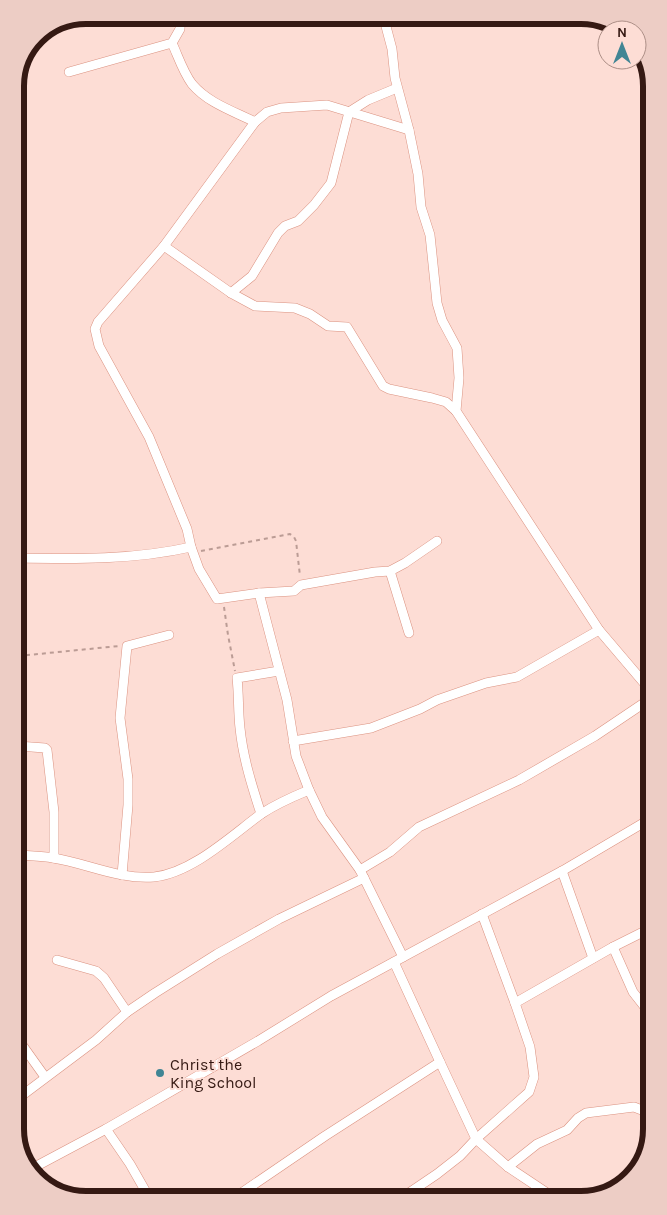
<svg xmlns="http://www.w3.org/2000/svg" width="667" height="1215" font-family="Karla,sans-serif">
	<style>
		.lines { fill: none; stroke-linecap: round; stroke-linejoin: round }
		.minor-casing { stroke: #db9280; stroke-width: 10 }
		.path { stroke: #bb9c95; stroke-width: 2; stroke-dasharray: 4 4; stroke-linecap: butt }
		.minor { stroke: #fff; stroke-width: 9 }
		.poi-dot { fill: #418594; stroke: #fdddd5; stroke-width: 2 }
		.labels { text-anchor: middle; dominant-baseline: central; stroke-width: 4; stroke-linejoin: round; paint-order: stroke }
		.poi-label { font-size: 16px; fill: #351913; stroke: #fdddd5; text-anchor: start }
		.rim { fill: none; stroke: #351913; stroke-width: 6 }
	</style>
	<rect width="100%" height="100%" fill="#fdddd5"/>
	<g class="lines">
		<!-- minor casing -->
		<g class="minor-casing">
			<g id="minor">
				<polyline points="383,15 392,49 395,78 409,130"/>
				<path d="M 172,43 C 178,56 183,72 192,84 C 208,103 233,111 255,122"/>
				<polyline points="69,72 172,43 180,29 181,15"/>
				<polyline points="164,246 231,293 255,306 295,308 310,314 328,326 347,327 383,386 389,389 432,398 446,402 456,411"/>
				<polyline points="231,293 252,276 278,233 285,226 298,221 314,205 331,183 349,112 368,100 397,88"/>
				<polyline points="191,547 199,569 217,599 259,593 294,591 301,585 375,572 390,571 405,563 437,541"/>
				<path d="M 18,558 C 76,559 134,560 191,547 L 187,529 L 149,437 L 99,346 L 95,329 L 98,322 L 164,246 L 255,122 L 267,112 L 281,108 L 327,105 L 409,130 L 418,174 L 421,207 L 430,235 L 437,303 L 442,320 L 457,348 L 459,378 L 456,411 L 599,630 L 650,690"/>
				<polyline points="390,571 409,633"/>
				<polyline points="259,593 287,700 296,756 309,790 322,817 360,870 403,957"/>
				<polyline points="293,741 371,728 420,709 437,700 486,683 517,677 599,630"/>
				<polyline points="18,746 45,748 47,750 54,812 54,858"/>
				<path d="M 261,814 C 252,786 243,758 240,728 C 238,711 239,695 237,678 L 279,671"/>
				<path d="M 19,855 C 30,856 42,856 53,858 C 86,863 120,880 154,877 C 192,873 231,836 261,814 C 276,804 292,797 309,790"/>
				<polyline points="360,870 390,852 419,827 519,780 595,736 650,699"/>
				<polyline points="562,871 593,958"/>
				<polyline points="122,875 128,805 128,779 120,718 127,646 169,635"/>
				<polyline points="613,947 633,992 651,1015"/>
				<polyline points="57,960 96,971 104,978 127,1012"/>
				<polyline points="515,1003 613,947 651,928"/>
				<polyline points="20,1042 45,1077"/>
				<polyline points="440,1062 476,1139 508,1167 550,1195"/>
				<polyline points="20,1097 96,1040 127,1012 155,993 217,954 279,919 364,878"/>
				<polyline points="106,1129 130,1164 150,1199"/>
				<polyline points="508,1167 537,1144 567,1130 578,1118 586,1113 634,1107 652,1114"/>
				<polyline points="31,1169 106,1129 258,1041 331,996 562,871 650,819"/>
				<polyline points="403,1197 437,1174 460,1156 476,1139 529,1092 534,1077 530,1047 515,1003 482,914"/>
				<polyline points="234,1198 325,1136 440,1062 394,962"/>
			</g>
		</g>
		<!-- path -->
		<g class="path">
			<polyline points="201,551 290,534 294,537 296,541 300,576"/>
			<polyline points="224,607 228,635 235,671"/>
			<polyline points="18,656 119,646"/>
		</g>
		<!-- minor -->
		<use href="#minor" class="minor"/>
	</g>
	<!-- markers -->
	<circle class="poi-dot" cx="160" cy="1073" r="5"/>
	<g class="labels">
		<!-- poi labels -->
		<g class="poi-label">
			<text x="170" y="1064">Christ the<tspan x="170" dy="18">King School</tspan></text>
		</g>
	</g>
	<!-- crop -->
	<path d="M0 0H667V1215H0ZM86 24H581A62 62 0 0 1 643 86V1129A62 62 0 0 1 581 1191H86A62 62 0 0 1 24 1129V86A62 62 0 0 1 86 24Z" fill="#edcdc5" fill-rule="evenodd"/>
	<path class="rim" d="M86 24H581A62 62 0 0 1 643 86V1129A62 62 0 0 1 581 1191H86A62 62 0 0 1 24 1129V86A62 62 0 0 1 86 24Z"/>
	<!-- north arrow -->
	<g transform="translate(622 45)"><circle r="24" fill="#fdddd5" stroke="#ad8f87"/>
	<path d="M0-4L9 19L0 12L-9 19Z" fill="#418594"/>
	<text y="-8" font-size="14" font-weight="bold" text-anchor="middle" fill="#351913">N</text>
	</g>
</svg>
